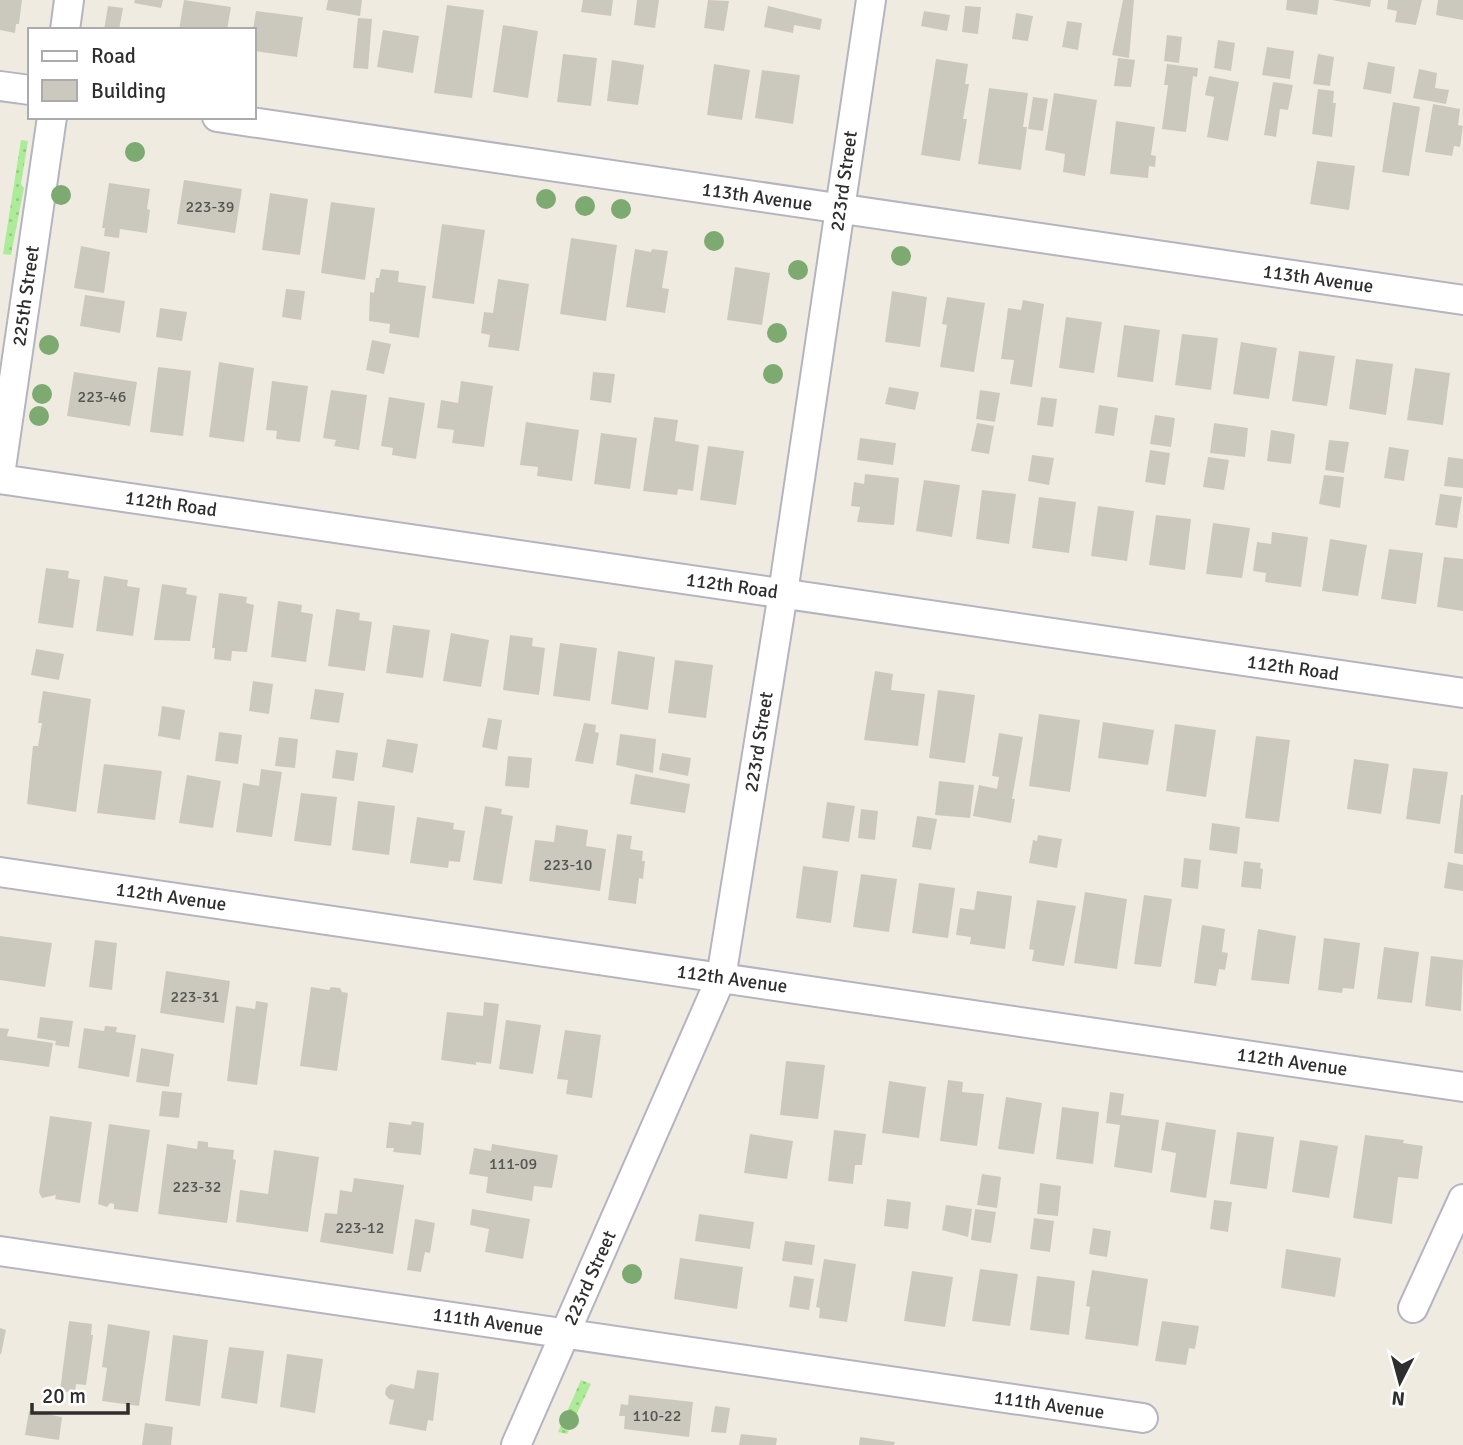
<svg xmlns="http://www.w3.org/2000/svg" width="1463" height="1445" font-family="Signika,sans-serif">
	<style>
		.grass { fill: url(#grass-dots) }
		.building { fill: #cbc9be }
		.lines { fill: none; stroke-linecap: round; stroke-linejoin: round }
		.minor-casing { stroke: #b4b4c2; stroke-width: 32 }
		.minor { stroke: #fff; stroke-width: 28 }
		.tree { fill: #7caa70 }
		.labels { text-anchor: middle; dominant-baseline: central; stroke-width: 5; stroke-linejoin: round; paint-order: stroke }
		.number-label { font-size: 16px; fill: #555552 }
		.street-label { font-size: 19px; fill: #2e2e2e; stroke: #fff }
	</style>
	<defs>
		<pattern id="grass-dots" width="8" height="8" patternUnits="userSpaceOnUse" patternTransform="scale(1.75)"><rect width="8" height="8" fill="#aceb98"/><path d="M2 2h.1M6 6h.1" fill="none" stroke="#94ca83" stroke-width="1.8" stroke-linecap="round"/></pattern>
	</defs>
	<rect width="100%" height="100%" fill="#f0ebe0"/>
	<!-- grass -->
	<g class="grass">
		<polygon points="21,140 28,141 21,184 24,188 11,255 3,254"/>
		<polygon points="581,1380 591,1384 567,1434 558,1432"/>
	</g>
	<!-- building -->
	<g class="building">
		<polygon points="0,0 22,0 19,24 16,24 15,33 0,30"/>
		<polygon points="135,0 163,0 161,8 134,3"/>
		<polygon points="184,0 231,7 227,30 179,30"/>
		<polygon points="328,0 362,0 360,16 326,10"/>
		<polygon points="583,0 613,0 611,16 581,12"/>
		<polygon points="637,0 659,0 655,28 634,25"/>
		<polygon points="708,0 729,1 724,31 704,28"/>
		<polygon points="1123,0 1134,0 1129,58 1112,55"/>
		<polygon points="1287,0 1319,0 1317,15 1286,10"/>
		<polygon points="1332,0 1371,0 1370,7"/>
		<polygon points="1388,0 1422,0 1416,25 1395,22 1397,11 1387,9"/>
		<polygon points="1438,0 1463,0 1463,20 1436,15"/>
		<polygon points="447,5 484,10 472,98 434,93"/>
		<polygon points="108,6 123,8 119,30 104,30"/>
		<polygon points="768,6 822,19 820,30 794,25 793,33 764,27"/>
		<polygon points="965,6 981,7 978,34 962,32"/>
		<polygon points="256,11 303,17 297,57 254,51 253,30"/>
		<polygon points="924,11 950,15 947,31 921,26"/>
		<polygon points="1016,13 1033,16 1028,41 1012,39"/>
		<polygon points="358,18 372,19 368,69 353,68"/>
		<polygon points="1067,21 1082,23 1078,50 1062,47"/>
		<polygon points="503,25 538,31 528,98 493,92"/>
		<polygon points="383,30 419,36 413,73 377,67"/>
		<polygon points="1167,35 1182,37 1179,63 1164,61"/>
		<polygon points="1218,40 1235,43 1231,71 1214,68"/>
		<polygon points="1267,47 1294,51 1290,79 1262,75"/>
		<polygon points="563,54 597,58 591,106 557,102"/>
		<polygon points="1318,54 1334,57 1330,86 1313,84"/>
		<polygon points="1118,58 1135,60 1131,87 1114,86"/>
		<polygon points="936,59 968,64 965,84 969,84 963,119 967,119 960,161 921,155"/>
		<polygon points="612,60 644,65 638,105 607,101"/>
		<polygon points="1368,62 1395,67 1391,94 1363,89"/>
		<polygon points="714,64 750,70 742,120 707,115"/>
		<polygon points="1167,64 1198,68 1197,77 1193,76 1186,132 1162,129 1168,85 1164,85"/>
		<polygon points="1419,69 1437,73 1435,88 1449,90 1446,104 1413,98"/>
		<polygon points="762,70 800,75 793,124 755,118"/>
		<polygon points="1209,76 1239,82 1228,141 1207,137 1214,97 1205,95"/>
		<polygon points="1273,82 1293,85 1288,110 1280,109 1276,137 1264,135"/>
		<polygon points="989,88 1028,93 1023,127 1027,127 1021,170 978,164"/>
		<polygon points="1318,89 1334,91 1333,103 1336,103 1332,137 1312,134"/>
		<polygon points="1054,93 1097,100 1085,176 1063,172 1065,154 1045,150"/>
		<polygon points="1033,97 1048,99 1043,131 1028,129"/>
		<polygon points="1393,102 1420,107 1409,176 1382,172"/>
		<polygon points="1433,104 1460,109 1458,125 1463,126 1460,147 1454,146 1452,156 1425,152"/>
		<polygon points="1116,121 1155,127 1151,155 1156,156 1155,167 1149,166 1148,178 1110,174"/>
		<polygon points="1317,161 1355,166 1349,210 1310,204"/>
		<polygon points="184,180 242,189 235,233 177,224"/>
		<polygon points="109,183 150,189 147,209 150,210 147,233 120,229 119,238 104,236 105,228 102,228"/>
		<polygon points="270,193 308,199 300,255 262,250"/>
		<polygon points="331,202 375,208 365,280 321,273"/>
		<polygon points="442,224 485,230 474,304 432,298"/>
		<polygon points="571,238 617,245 606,321 560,314"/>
		<polygon points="81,246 110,252 104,293 74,288"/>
		<polygon points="635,249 651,252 652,249 668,251 662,288 669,289 665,313 626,307"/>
		<polygon points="735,267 770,273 762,325 727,320"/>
		<polygon points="381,269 399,271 398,282 426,286 419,338 389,333 390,324 369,321 370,292 374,293 376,278 379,278"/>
		<polygon points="498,279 529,284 519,351 488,347 490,335 481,333 484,312 493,313"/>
		<polygon points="286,289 305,291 301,320 282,317"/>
		<polygon points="892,291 927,297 920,347 885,342"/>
		<polygon points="85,295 125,301 120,333 80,326"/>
		<polygon points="947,297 985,303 974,372 940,367 947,325 942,324"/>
		<polygon points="1023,300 1044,304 1032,387 1010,384 1014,360 1001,359 1008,308 1021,310"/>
		<polygon points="160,308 187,312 182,341 156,337"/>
		<polygon points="1066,317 1102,322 1094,373 1059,368"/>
		<polygon points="1124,325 1160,330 1153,382 1117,377"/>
		<polygon points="1182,334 1218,338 1211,390 1175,385"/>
		<polygon points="372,340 391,344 384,374 366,370"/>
		<polygon points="1241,342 1277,348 1269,399 1233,394"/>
		<polygon points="1299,351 1335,356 1327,406 1292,401"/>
		<polygon points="1356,359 1393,364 1386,415 1349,409"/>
		<polygon points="219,362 254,368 244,442 209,437"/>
		<polygon points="158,367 191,371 183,436 150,432"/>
		<polygon points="1415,368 1450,373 1443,425 1407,420"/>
		<polygon points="74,372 137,382 130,426 67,416"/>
		<polygon points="593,372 615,374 611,403 590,400"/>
		<polygon points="272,381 308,386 300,442 276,439 277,431 266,430"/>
		<polygon points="461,381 493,386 484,447 452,443 454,430 437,428 441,400 458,403"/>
		<polygon points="889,387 919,392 915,410 885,404"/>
		<polygon points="331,390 367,395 359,450 334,446 336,440 323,438"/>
		<polygon points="980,390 1000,393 995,422 976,419"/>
		<polygon points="389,397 425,403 416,459 392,455 393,448 381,446"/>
		<polygon points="1041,397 1057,399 1053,427 1037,425"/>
		<polygon points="1099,405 1118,408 1114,436 1095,433"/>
		<polygon points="1155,415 1175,418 1171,447 1150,444"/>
		<polygon points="654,417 678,420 675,441 699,445 693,491 678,489 677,495 643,491"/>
		<polygon points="526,422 579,430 572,481 537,476 538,467 520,465"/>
		<polygon points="977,423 994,426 989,454 971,451"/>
		<polygon points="1214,423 1248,428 1245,457 1210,453"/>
		<polygon points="1271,430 1295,434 1291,464 1267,461"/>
		<polygon points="601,433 637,438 630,489 594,484"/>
		<polygon points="860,438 896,443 893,465 857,460"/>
		<polygon points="1329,440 1349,442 1344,473 1325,470"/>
		<polygon points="708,446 744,451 736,505 700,500"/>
		<polygon points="1389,447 1409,450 1404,481 1384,478"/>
		<polygon points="1150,450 1170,453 1165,485 1145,482"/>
		<polygon points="1032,455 1054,458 1049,485 1028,481"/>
		<polygon points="1208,457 1229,460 1224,490 1203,487"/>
		<polygon points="1448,457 1463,459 1463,488 1444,486"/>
		<polygon points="865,474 899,478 894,525 857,522 860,507 851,506 854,482 864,484"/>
		<polygon points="1324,475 1344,477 1340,508 1319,504"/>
		<polygon points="924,480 960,485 952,537 916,531"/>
		<polygon points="982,490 1016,494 1009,544 976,539"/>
		<polygon points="1440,494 1462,497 1457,528 1435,525"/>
		<polygon points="1039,497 1076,502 1069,553 1032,548"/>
		<polygon points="1098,506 1134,511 1127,561 1091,556"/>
		<polygon points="1156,515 1191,519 1185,570 1149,565"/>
		<polygon points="1213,523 1250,528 1242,578 1206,574"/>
		<polygon points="1272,532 1308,537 1301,587 1265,582 1266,573 1253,571 1257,542 1271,544"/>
		<polygon points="1330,539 1367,545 1358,596 1322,591"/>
		<polygon points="1389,549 1423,553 1416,604 1381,599"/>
		<polygon points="1444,557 1463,559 1463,611 1437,607"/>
		<polygon points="46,568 69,571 68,578 80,580 73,628 38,623"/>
		<polygon points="104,576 128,580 127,586 140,588 133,636 96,631"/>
		<polygon points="162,584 187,588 186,594 197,596 190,641 154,640"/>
		<polygon points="219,593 247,597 246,603 254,605 247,652 232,651 231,661 214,659 215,648 212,648"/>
		<polygon points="278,601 302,605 301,612 313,614 306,662 271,657"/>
		<polygon points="336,609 360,613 359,620 372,622 365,671 328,666"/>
		<polygon points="393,625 430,630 423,678 386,673"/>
		<polygon points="451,633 489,640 481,687 443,681"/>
		<polygon points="510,635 533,638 532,646 545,648 539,695 503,690"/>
		<polygon points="560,643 597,648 590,701 553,696"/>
		<polygon points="36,649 64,654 59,680 31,675"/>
		<polygon points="618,651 655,657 648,710 611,704"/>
		<polygon points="675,660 713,665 706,718 668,713"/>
		<polygon points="875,671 893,674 891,690 925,694 918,746 864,740"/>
		<polygon points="253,681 273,684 269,714 249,711"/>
		<polygon points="315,689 344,693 339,723 310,719"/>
		<polygon points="938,690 975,695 965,763 929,758"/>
		<polygon points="43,691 91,699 76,812 27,804 33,746 38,746 42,723 38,723"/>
		<polygon points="162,706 185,710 180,740 158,736"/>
		<polygon points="1039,714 1080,720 1070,792 1029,786"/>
		<polygon points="488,718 502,720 497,750 482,747"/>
		<polygon points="1103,722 1154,730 1148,765 1098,758"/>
		<polygon points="584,723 596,725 595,732 599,733 593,764 575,761"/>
		<polygon points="1175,724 1216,730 1206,797 1166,791"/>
		<polygon points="219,732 242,735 238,764 215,761"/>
		<polygon points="999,733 1023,737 1012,799 1015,799 1011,823 973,816 979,785 997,789 999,777 992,776"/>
		<polygon points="620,734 656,739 653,773 616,765"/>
		<polygon points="1256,736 1290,740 1279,822 1245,818"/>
		<polygon points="279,737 298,739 295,768 275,766"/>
		<polygon points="387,739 418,744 413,773 382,767"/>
		<polygon points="336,750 358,753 354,781 332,778"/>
		<polygon points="662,753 691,758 688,776 659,770"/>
		<polygon points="508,756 532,758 529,788 505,786"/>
		<polygon points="1354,759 1389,764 1381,814 1347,809"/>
		<polygon points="104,764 162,771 155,820 97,813"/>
		<polygon points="1413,768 1448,772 1440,824 1406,819"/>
		<polygon points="261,769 282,772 272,837 236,832 243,783 259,786"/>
		<polygon points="635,774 690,784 685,813 630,804"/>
		<polygon points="187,775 221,781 213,828 179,823"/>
		<polygon points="939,781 974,785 970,818 935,815"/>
		<polygon points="301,793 337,797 331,846 294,841"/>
		<polygon points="1461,795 1463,795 1463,854 1454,853"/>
		<polygon points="358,801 395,806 389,855 352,850"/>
		<polygon points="827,802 855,806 849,842 822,838"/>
		<polygon points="485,806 502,809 501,814 513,816 502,884 473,880"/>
		<polygon points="861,809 878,811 875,840 858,838"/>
		<polygon points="917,816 937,819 931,850 912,847"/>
		<polygon points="417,817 454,823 453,829 465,831 460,862 449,861 448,868 410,863"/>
		<polygon points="1212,823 1240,827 1237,854 1209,850"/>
		<polygon points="556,825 588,830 586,846 606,849 600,891 529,881 535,840 554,842"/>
		<polygon points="617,834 632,836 630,849 643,851 642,861 645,861 643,879 639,878 636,904 608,900"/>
		<polygon points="1038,835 1062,839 1057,868 1029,863 1033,840 1037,841"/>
		<polygon points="1184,858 1201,860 1198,889 1181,887"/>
		<polygon points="1244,861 1261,863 1260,868 1263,869 1261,889 1241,887"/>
		<polygon points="1448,862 1463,865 1463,891 1444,888"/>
		<polygon points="803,866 838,871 831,923 796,918"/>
		<polygon points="861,874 897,879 889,932 853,927"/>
		<polygon points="919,883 955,888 948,938 912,933"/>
		<polygon points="977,891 1012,896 1005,949 970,944 971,937 956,935 960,908 974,910"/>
		<polygon points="1085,892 1127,899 1117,969 1074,963"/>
		<polygon points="1144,895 1172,899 1161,967 1134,964"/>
		<polygon points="1037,900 1076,906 1064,966 1032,961 1034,950 1029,949"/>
		<polygon points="1202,925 1225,929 1222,952 1228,953 1225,970 1219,969 1216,986 1194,983"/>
		<polygon points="1258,929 1296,936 1289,984 1251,980"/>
		<polygon points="0,936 52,943 45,987 0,980"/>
		<polygon points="1324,938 1360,943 1354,989 1343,988 1342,993 1318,990"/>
		<polygon points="95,940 117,943 112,990 89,987"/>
		<polygon points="1384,947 1419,952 1412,1003 1377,999"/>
		<polygon points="1431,956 1463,960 1461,1011 1425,1006"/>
		<polygon points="166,971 230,981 224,1023 160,1013"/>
		<polygon points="311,987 329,990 331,987 340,988 342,992 348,993 337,1071 300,1066"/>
		<polygon points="256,1001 268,1003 257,1085 227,1081 236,1006 255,1009"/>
		<polygon points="484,1002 499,1004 491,1064 476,1062 476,1065 441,1060 447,1012 483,1016"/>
		<polygon points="40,1017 73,1021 69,1047 55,1045 56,1041 37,1038"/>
		<polygon points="506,1020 541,1025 533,1074 499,1069"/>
		<polygon points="105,1026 117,1027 116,1032 136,1035 129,1077 78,1068 84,1028 104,1031"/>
		<polygon points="0,1028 9,1029 7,1036 53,1043 49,1067 0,1060"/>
		<polygon points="565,1030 601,1035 592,1098 566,1094 568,1080 557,1079"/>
		<polygon points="141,1048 174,1054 169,1087 136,1082"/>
		<polygon points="786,1061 825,1065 818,1119 780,1115"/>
		<polygon points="948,1080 963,1082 962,1092 984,1094 977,1146 940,1141"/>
		<polygon points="889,1081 926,1087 919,1138 882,1133"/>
		<polygon points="162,1091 182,1093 179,1118 159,1116"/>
		<polygon points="1110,1092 1124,1094 1121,1115 1159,1120 1152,1173 1114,1167 1120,1125 1106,1123"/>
		<polygon points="1006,1097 1042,1103 1034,1154 998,1149"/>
		<polygon points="1062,1107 1099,1112 1093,1164 1056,1159"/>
		<polygon points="50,1116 92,1122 80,1203 55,1199 56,1195 42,1198 39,1192"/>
		<polygon points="412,1121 424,1123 421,1155 393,1152 394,1148 386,1148 389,1122 411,1125"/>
		<polygon points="1166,1122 1216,1130 1206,1198 1170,1192 1176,1153 1161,1150"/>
		<polygon points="109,1124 150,1130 138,1212 114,1209 114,1204 110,1203 107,1207 98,1204"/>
		<polygon points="834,1130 866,1134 862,1165 855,1165 853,1184 828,1181"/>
		<polygon points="1237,1132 1274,1137 1267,1189 1230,1184"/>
		<polygon points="750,1134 793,1141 787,1179 744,1173"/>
		<polygon points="1365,1135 1404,1140 1403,1143 1423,1146 1418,1179 1398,1177 1392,1224 1353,1218"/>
		<polygon points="1300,1140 1338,1146 1329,1198 1292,1192"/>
		<polygon points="198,1141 208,1142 208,1147 234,1150 233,1159 236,1160 227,1223 158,1214 167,1144 197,1149"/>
		<polygon points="492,1144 558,1155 552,1188 534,1186 532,1201 486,1193 488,1177 469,1174 474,1148 491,1151"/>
		<polygon points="274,1150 319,1157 308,1232 236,1222 240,1190 268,1194"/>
		<polygon points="982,1174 1001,1177 997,1208 977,1205"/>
		<polygon points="354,1178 404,1185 393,1254 320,1242 325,1213 337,1214 340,1190 352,1192"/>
		<polygon points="1040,1183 1061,1186 1058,1216 1037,1214"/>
		<polygon points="887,1199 911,1202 908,1229 884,1226"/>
		<polygon points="1214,1200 1232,1202 1228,1232 1210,1229"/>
		<polygon points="946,1205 972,1209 968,1237 942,1230"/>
		<polygon points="472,1209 530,1219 523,1259 485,1252 489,1229 470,1225"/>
		<polygon points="975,1209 996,1212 991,1243 971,1240"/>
		<polygon points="699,1214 754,1222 750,1249 695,1241"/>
		<polygon points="1034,1218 1054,1221 1050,1252 1030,1249"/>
		<polygon points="415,1219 435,1223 430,1253 425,1252 421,1272 407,1270"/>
		<polygon points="1093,1228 1111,1231 1107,1257 1089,1254"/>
		<polygon points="785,1241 815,1245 812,1265 782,1261"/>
		<polygon points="1286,1249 1341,1258 1335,1297 1281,1288"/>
		<polygon points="680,1258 743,1267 737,1309 674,1299"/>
		<polygon points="824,1259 856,1264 847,1322 819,1318 820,1308 816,1307"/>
		<polygon points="980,1269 1018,1274 1010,1326 972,1321"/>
		<polygon points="1092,1270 1148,1279 1138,1346 1085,1339 1090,1307 1086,1306"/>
		<polygon points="912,1271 953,1277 945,1327 904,1321"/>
		<polygon points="794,1276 814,1279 809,1310 789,1307"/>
		<polygon points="1037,1276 1075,1281 1069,1335 1030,1330"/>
		<polygon points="69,1321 92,1324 91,1335 93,1335 86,1385 76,1384 75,1393 60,1391"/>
		<polygon points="1162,1321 1199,1326 1195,1349 1189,1348 1186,1365 1155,1361"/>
		<polygon points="108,1324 150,1331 139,1406 102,1401 107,1368 102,1367"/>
		<polygon points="0,1328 6,1330 1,1354 0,1354"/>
		<polygon points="173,1335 208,1340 200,1406 165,1401"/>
		<polygon points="229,1347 264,1351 257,1404 221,1398"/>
		<polygon points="287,1354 323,1359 315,1413 280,1407"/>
		<polygon points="417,1370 439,1373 433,1421 428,1420 426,1431 389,1424 394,1400 389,1399 385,1394 386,1388 391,1384 414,1389"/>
		<polygon points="629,1395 693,1402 689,1437 624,1429 625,1416 619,1416 621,1404 628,1405"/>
		<polygon points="715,1406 730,1408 726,1433 711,1432"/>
		<polygon points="29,1411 62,1417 59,1440 25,1435"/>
		<polygon points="145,1423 173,1427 171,1445 142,1445"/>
		<polygon points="741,1434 777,1438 776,1445 739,1445"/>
		<polygon points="860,1437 895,1442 894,1445 859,1445"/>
	</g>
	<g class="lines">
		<!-- minor casing -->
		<g class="minor-casing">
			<g id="minor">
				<polyline points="65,30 69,0"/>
				<polyline points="0,86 30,90"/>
				<polyline points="217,117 1463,300"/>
				<polyline points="0,475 52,117"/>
				<polyline points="0,479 1463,693"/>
				<polyline points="0,872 1463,1087"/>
				<polyline points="0,1251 1143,1418"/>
				<polyline points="1413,1308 1463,1199"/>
				<polyline points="516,1445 721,978 783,593 871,0"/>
			</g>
		</g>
		<!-- minor -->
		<use href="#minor" class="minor"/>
	</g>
	<!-- trees -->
	<g class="tree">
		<circle cx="135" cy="152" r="10"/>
		<circle cx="61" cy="195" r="10"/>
		<circle cx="546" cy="199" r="10"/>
		<circle cx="585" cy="206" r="10"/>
		<circle cx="621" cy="209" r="10"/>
		<circle cx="714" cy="241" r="10"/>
		<circle cx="901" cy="256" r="10"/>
		<circle cx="798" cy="270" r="10"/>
		<circle cx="777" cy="333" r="10"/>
		<circle cx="49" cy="345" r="10"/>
		<circle cx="773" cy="374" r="10"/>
		<circle cx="42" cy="394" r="10"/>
		<circle cx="39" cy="416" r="10"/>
		<circle cx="632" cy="1274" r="10"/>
		<circle cx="569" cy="1420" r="10"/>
	</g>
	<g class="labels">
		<!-- number labels -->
		<g class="number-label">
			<text x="210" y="207">223-39</text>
			<text x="102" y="397">223-46</text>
			<text x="568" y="865">223-10</text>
			<text x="195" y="997">223-31</text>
			<text x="513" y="1164">111-09</text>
			<text x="197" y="1187">223-32</text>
			<text x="360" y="1228">223-12</text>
			<text x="657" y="1416">110-22</text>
		</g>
		<!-- street labels -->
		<g class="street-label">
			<text transform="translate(844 181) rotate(-82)">223rd Street</text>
			<text transform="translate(757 197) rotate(8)">113th Avenue</text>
			<text transform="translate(1318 279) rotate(8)">113th Avenue</text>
			<text transform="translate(26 296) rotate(-82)">225th Street</text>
			<text transform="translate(171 504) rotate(8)">112th Road</text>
			<text transform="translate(732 586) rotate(8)">112th Road</text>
			<text transform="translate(1293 668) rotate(8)">112th Road</text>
			<text transform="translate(759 742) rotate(-81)">223rd Street</text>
			<text transform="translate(171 897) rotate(8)">112th Avenue</text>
			<text transform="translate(732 979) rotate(8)">112th Avenue</text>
			<text transform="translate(1292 1062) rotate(8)">112th Avenue</text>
			<text transform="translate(590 1278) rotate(-66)">223rd Street</text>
			<text transform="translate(488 1322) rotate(8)">111th Avenue</text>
			<text transform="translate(1049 1405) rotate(8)">111th Avenue</text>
		</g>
	</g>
	<!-- legend -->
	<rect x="28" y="28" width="228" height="91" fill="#ffffff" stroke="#ababab" stroke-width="2"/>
	<rect x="42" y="51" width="35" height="10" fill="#ffffff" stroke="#ababab" stroke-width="2"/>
	<text x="91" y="63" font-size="21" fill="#2e2e2e">Road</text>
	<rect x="42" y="80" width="35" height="21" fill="#cbc9be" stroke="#ababab" stroke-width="2"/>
	<text x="91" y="98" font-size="21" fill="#2e2e2e">Building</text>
	<!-- north arrow -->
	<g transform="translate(1400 1382) rotate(186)" stroke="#ffffff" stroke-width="5" paint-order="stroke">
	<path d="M0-5L12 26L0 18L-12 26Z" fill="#2e2e2e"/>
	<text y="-10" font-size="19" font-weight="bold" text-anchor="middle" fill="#2e2e2e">N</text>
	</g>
	<!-- scale -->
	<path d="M32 1403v10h96v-10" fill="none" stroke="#2e2e2e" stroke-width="3.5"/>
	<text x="42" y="1403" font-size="21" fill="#2e2e2e" stroke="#ffffff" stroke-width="5" paint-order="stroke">20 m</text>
</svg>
